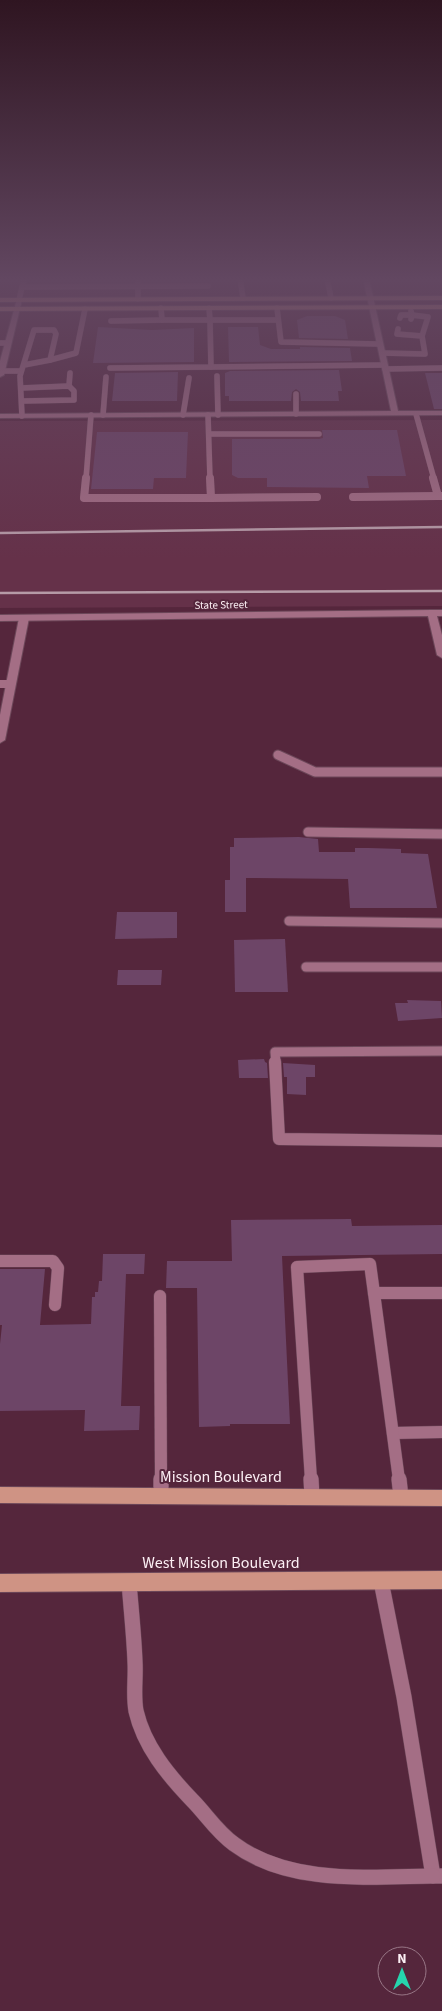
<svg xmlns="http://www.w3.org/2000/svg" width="442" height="2011" font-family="'Source Sans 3',sans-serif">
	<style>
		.built { fill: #653149 }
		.building { fill: #6d4567 }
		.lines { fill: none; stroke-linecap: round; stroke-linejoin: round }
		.service-far4-casing { stroke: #6c4759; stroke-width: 6 }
		.service-far3-casing { stroke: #6c4759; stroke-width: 8 }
		.service-far2-casing { stroke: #6c4759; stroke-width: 11 }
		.service-far1-casing { stroke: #6c4759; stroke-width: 13 }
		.service-casing { stroke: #6c4759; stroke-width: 16 }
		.minor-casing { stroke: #6c4759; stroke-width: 2 }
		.tertiary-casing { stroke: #6c4759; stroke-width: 2 }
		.primary-casing { stroke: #6c4759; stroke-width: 2 }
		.service-far4 { stroke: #a46e85; stroke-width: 5.5 }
		.service-far3 { stroke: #a46e85; stroke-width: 8 }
		.service-far2 { stroke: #a46e85; stroke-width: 9 }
		.service-far1 { stroke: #a46e85; stroke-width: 12 }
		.service { stroke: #a46e85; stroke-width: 15 }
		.minor { fill: #a46e85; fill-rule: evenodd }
		.tertiary { fill: #a46e85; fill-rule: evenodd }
		.primary { fill: #cf9384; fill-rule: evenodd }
		.rail { stroke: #b69ba7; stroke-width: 2.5 }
		.labels { text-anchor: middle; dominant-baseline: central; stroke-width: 4; stroke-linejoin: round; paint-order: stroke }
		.far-street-label { font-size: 11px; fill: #fceff4; stroke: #55263c }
		.near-street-label { font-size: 16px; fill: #fceff4; stroke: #55263c }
	</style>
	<rect width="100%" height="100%" fill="#55263c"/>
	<!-- built -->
	<polygon class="built" points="442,420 442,606 0,608 0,421"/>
	<!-- building -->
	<g class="building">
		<polygon points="307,316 335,316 345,320 348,339 299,338 297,320"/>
		<polygon points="98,327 152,330 194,328 194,362 93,363"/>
		<polygon points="228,327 258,327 260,345 271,349 300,349 300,347 350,348 352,361 229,362"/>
		<polygon points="339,370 342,391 338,391 339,401 301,401 300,392 296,389 292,392 291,401 229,401 229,396 225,396 225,373 230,371"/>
		<polygon points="178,372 177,401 112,401 115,373"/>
		<polygon points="425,373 442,373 442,409 434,409"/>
		<polygon points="322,430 397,430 406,476 367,476 369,488 267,487 267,478 238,478 232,475 232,439 319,439 323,438"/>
		<polygon points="97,432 188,432 186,478 154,478 153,489 91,489"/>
		<polygon points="299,837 318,839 319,852 355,852 355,848 369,848 401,849 401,853 428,854 437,908 350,908 348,879 246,878 246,912 225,912 225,880 230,880 230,847 234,847 234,838"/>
		<polygon points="117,912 177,912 177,938 115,939"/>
		<polygon points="285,939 288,992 235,992 234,940"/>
		<polygon points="118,970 162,970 161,985 117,985"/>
		<polygon points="407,1000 441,1001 442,1018 398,1021 395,1003 408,1003"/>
		<polygon points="264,1059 265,1062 267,1063 268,1078 239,1078 238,1060"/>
		<polygon points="283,1063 315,1065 315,1077 306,1077 306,1095 287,1094 287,1077 284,1077"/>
		<polygon points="351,1219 352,1226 442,1225 442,1254 282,1256 290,1424 230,1424 230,1426 199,1427 197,1288 166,1288 167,1261 232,1261 231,1220"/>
		<polygon points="103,1254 145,1254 144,1274 126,1274 121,1406 140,1406 139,1430 84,1431 85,1410 0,1411 0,1344 2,1325 0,1325 0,1269 45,1269 40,1325 91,1324 92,1297 95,1297 95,1292 98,1292 99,1281 102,1281"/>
	</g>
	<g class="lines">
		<!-- service-far4 casing -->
		<g class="service-far4-casing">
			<g id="service-far4">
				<polyline points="138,278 138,299"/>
				<polyline points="240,278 243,298"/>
				<polyline points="327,278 331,298"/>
				<polyline points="22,287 25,278"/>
				<polyline points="19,300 22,287 208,286"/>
				<polyline points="209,308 210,320 277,320"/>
				<polyline points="277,308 281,342 379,344"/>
				<polyline points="400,318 401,315 412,315 411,311"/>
				<polyline points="411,319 412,315 428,317 422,336"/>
				<polyline points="111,321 162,320"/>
				<polyline points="0,343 8,343"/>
				<polyline points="382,353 425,354 422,336 397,334 398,329"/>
				<polyline points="50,360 76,353 85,309"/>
				<polyline points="211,367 384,365"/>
				<polyline points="110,368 211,367 210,320 162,320 161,308"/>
				<polyline points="385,369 442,368"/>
				<polyline points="1,371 21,371"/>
				<polyline points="217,376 218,415"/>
				<polyline points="69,386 70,373"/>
				<polyline points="21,388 69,386 74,391 74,400 23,401"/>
				<polyline points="296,394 296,414"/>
				<polyline points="416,414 434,479"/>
				<polyline points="103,415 106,377"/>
				<polyline points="183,415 189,378"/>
				<polyline points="208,415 210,479"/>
				<polyline points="22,416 20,376 34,330 54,330 56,334 50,360 24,365"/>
				<polyline points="209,434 319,434"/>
				<polyline points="86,479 91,415"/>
			</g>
		</g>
		<!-- service-far3 casing -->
		<g class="service-far3-casing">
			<g id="service-far3">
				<polyline points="86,478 84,498 211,498 210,478"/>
				<polyline points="433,478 438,496 442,496"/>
				<polyline points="353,497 438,496"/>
				<polyline points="211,498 317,497"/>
				<polyline points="0,684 11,684"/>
			</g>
		</g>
		<!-- service-far2 casing -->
		<g class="service-far2-casing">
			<g id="service-far2">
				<polyline points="278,755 315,772 442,772"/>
				<polyline points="308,832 442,834"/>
				<polyline points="289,921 442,923"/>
				<polyline points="306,967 442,967"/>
				<polyline points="276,1063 275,1052 442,1051"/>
			</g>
		</g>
		<!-- service-far1 casing -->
		<g class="service-far1-casing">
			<g id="service-far1">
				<polyline points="275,1062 279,1139 442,1141"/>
				<polyline points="0,1261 53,1261 58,1268 55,1305"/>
				<polyline points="160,1296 161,1480"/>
				<polyline points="393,1433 442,1432"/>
				<polyline points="311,1480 297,1267 370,1264 374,1293"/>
				<polyline points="399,1480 374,1293 442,1293"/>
			</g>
		</g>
		<!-- service casing -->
		<g class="service-casing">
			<g id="service">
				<polyline points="161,1479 161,1496"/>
				<polyline points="311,1479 312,1496"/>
				<polyline points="399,1479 401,1497"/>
				<polyline points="381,1581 404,1697 433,1876 442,1876"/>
				<path d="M 129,1582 C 131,1609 134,1635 135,1662 C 136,1679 133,1694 136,1711 C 144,1746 168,1775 192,1800 C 206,1814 217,1832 234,1844 C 289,1885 368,1877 433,1876"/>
			</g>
		</g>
		<!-- minor casing -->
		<g class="minor-casing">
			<g id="minor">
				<polygon points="363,278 369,278 398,411 442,411 442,415 0,418 0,414 391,411"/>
				<polygon points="17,299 22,300 4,375 0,377 0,361"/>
				<polygon points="24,615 29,618 5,740 0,743 0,715 19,618"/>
			</g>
		</g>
		<!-- tertiary casing -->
		<g class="tertiary-casing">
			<polygon id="tertiary" points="432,610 442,610 442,616 437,616 442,635 442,658 437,655 428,616 0,621 0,615"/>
		</g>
		<!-- primary casing -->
		<g class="primary-casing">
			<g id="primary">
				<polygon points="442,296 442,300 0,302 0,298"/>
				<polygon points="442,305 442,309 0,311 0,307"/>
				<polygon points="0,1487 442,1490 442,1506 0,1503"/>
				<polygon points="442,1571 442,1589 0,1592 0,1574"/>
			</g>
		</g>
		<!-- service-far4 -->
		<use href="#service-far4" class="service-far4"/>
		<!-- service-far3 -->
		<use href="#service-far3" class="service-far3"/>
		<!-- service-far2 -->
		<use href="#service-far2" class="service-far2"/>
		<!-- service-far1 -->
		<use href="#service-far1" class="service-far1"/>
		<!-- service -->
		<use href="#service" class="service"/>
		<!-- minor -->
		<use href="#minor" class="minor"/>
		<!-- tertiary -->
		<use href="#tertiary" class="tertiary"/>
		<!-- primary -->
		<use href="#primary" class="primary"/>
		<!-- rail -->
		<g class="rail">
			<polyline points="0,533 442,527"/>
			<polyline points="0,593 442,591"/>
		</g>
	</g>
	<!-- sky -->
	<linearGradient id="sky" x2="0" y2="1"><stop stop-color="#2f1521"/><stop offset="0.5" stop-color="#624761"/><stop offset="1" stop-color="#624761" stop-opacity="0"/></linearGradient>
	<rect width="442" height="559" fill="url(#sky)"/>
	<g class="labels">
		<!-- far-street labels -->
		<g class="far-street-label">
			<text transform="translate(221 605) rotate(-1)">State Street</text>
		</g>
		<!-- near-street labels -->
		<g class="near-street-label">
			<text x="221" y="1477">Mission Boulevard</text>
			<text x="221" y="1563">West Mission Boulevard</text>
		</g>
	</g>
	<!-- north arrow -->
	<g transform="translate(402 1971)"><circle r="24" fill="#55263c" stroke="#987686"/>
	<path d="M0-4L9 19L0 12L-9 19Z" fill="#26d5ae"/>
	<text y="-8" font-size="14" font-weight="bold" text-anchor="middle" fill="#fceff4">N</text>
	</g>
</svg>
